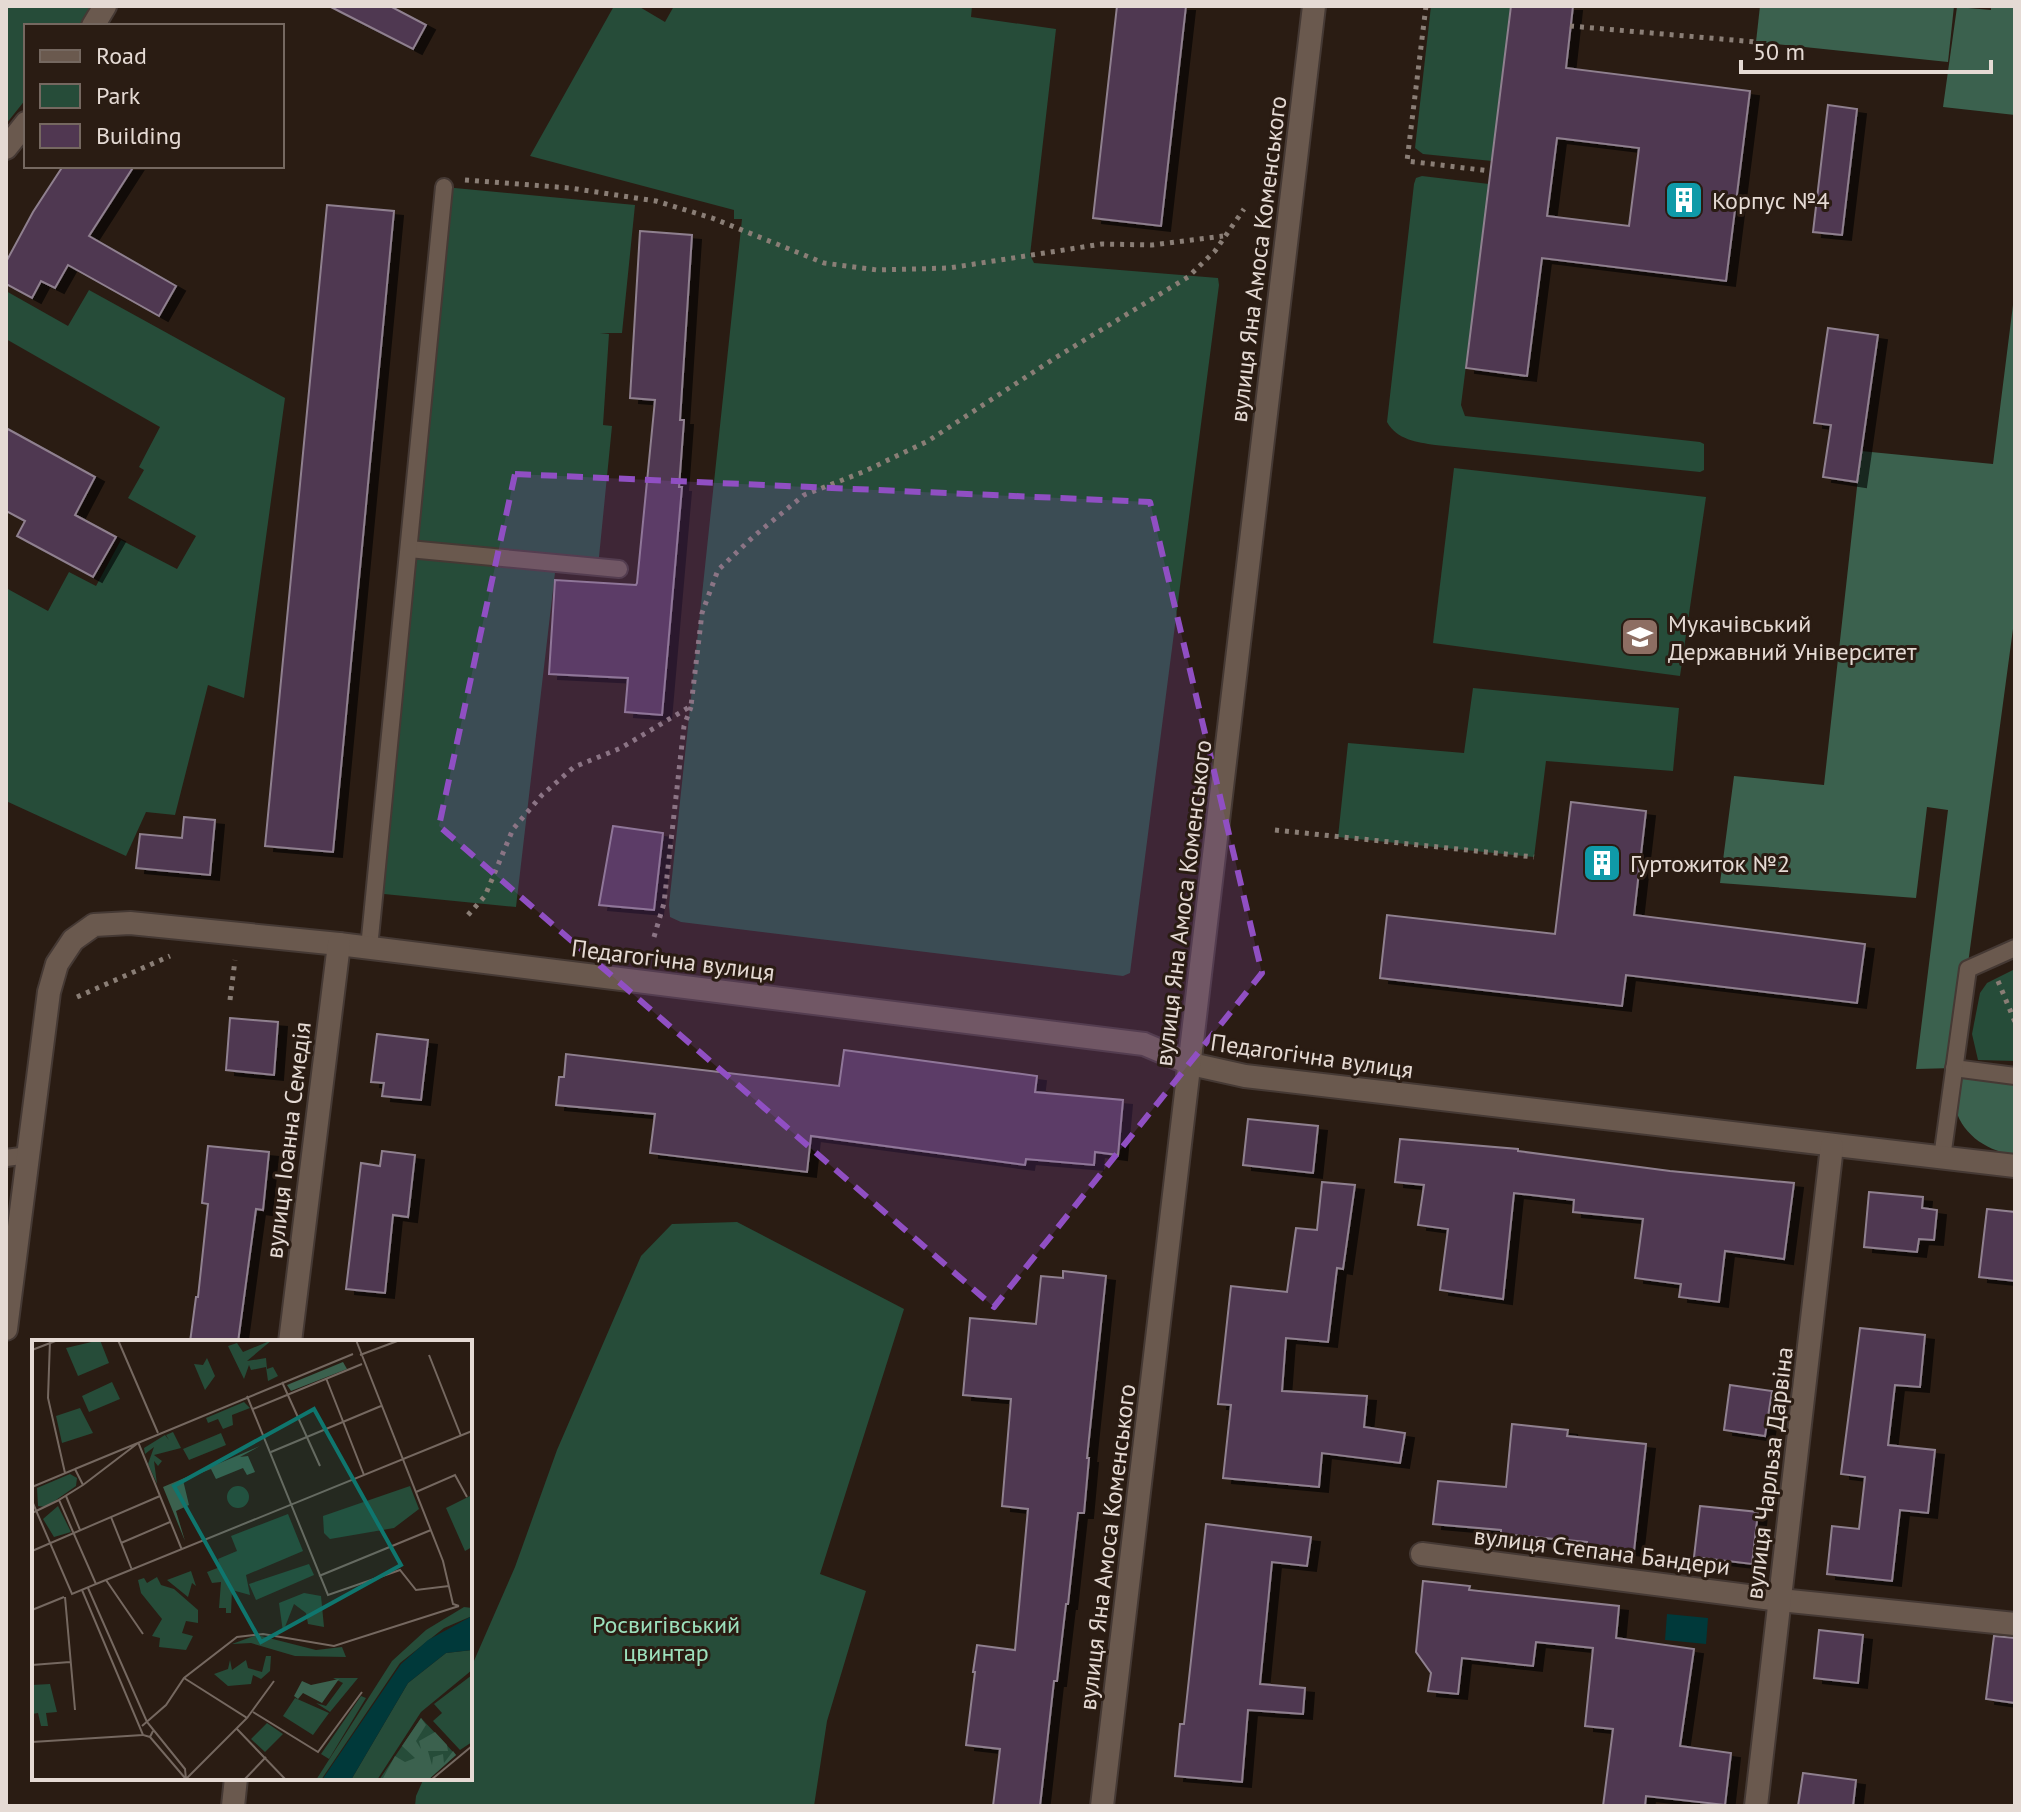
<svg xmlns="http://www.w3.org/2000/svg" width="2021" height="1812" font-family="'PT Sans',sans-serif">
	<style>
		.green { fill: #264c39 }
		.forest { fill: #3b614e }
		.water { fill: #00393a }
		.building { fill: #503751; stroke: #8f808f; stroke-width: 2; fill-rule: evenodd; filter: url(#shadow) }
		.lines { fill: none; stroke-linecap: round; stroke-linejoin: round }
		.service-casing { stroke: #453934; stroke-width: 20 }
		.minor-casing { stroke: #453934; stroke-width: 26 }
		.tertiary-casing { stroke: #453934; stroke-width: 26 }
		.secondary-casing { stroke: #453934; stroke-width: 26 }
		.path { stroke: #8a7e76; stroke-width: 5; stroke-dasharray: 4 6; stroke-linecap: butt }
		.service { stroke: #6a594e; stroke-width: 16 }
		.minor { stroke: #6a594e; stroke-width: 22 }
		.tertiary { stroke: #6a594e; stroke-width: 22 }
		.secondary { stroke: #6a594e; stroke-width: 22 }
		.marked { fill: #904fc3; fill-opacity: 0.2; stroke: #904fc3; stroke-width: 6; stroke-dasharray: 16 10; stroke-linejoin: round }
		.labels { text-anchor: middle; dominant-baseline: central; stroke-width: 6; stroke-linejoin: round; paint-order: stroke }
		.poi-label { font-size: 24px; fill: #e5dad4; stroke: #2a1c13; text-anchor: start }
		.street-label { font-size: 24px; fill: #e5dad4; stroke: #2a1c13 }
		.park-label { font-size: 24px; fill: #9ce0bc; stroke: #2a1c13 }
		.inset-road { fill: none; stroke: #756860; stroke-width: 2 }
		.view { fill: #0f766e; fill-opacity: 0.15; stroke: #0f766e; stroke-width: 4 }
		.inset-edge { fill: none; stroke: #e5dad4; stroke-width: 4 }
	</style>
	<defs>
		<filter id="shadow"><feDropShadow dx="9" dy="5" stdDeviation="0" flood-color="#0009"/></filter>
	</defs>
	<rect width="100%" height="100%" fill="#2a1c13"/>
	<!-- green -->
	<g class="green">
		<polygon points="6,6 95,6 81,26 26,26 26,99 6,124"/>
		<polygon points="614,6 638,6 665,22 674,6 972,6 971,17 1056,29 1030,255 1034,263 1218,278 1219,285 1130,973 1123,976 681,922 670,917 669,905 742,219 734,219 734,210 530,156"/>
		<polygon points="1431,6 1511,6 1492,161 1423,154 1415,148"/>
		<path d="M 1422,176 L 1489,184 L 1461,405 L 1465,416 L 1700,442 L 1704,444 L 1704,470 L 1700,472 L 1435,445 C 1417,442 1397,440 1387,422 L 1414,184 L 1416,178 Z"/>
		<polygon points="444,187 635,205 622,333 600,333 609,334 603,425 612,426 598,567 556,564 516,907 374,893"/>
		<polygon points="89,290 285,398 244,698 208,685 175,815 146,812 126,856 6,801 6,588 48,611 69,572 96,586 121,540 177,569 196,536 128,498 144,470 139,467 160,427 6,339 6,291 68,326"/>
		<polygon points="1454,468 1706,497 1680,676 1433,643"/>
		<polygon points="1473,688 1679,708 1673,771 1546,761 1534,857 1338,837 1348,743 1464,753"/>
		<polygon points="2015,969 2015,1061 1978,1060 1972,1034 1980,993 1987,983"/>
		<polygon points="737,1222 904,1309 820,1574 866,1591 827,1721 814,1806 415,1806 416,1796 424,1778 470,1778 470,1670 515,1567 557,1450 641,1256 672,1224"/>
	</g>
	<!-- forest -->
	<g class="forest">
		<polygon points="1760,6 1954,6 1948,62 1756,42"/>
		<polygon points="1991,6 2015,6 2015,115 1943,107 1957,7 1991,10"/>
		<polygon points="2015,289 2015,614 1954,1068 1916,1069 1948,810 1927,807 1916,898 1720,883 1734,776 1824,785 1861,451 1993,464"/>
		<path d="M 1961,1078 L 2015,1084 L 2015,1155 C 1990,1152 1963,1136 1956,1110 C 1953,1099 1958,1087 1961,1078 Z"/>
	</g>
	<!-- water -->
	<polygon class="water" points="1667,1614 1708,1618 1706,1644 1665,1640"/>
	<!-- building -->
	<g class="building">
		<polygon points="329,6 390,6 426,25 413,49"/>
		<polygon points="1117,6 1186,6 1161,226 1093,218"/>
		<path d="M 1511,6 L 1573,6 L 1566,68 L 1750,91 L 1726,281 L 1542,258 L 1527,376 L 1466,368 ZM 1557,138 L 1639,148 L 1629,226 L 1547,216 Z"/>
		<polygon points="1828,105 1857,109 1842,235 1813,232"/>
		<polygon points="63,166 134,166 89,236 176,286 159,316 68,265 55,288 41,281 32,298 6,284 6,262 33,212"/>
		<polygon points="327,205 394,211 333,852 265,846"/>
		<polygon points="640,231 692,235 680,420 684,420 679,487 682,487 662,715 625,712 628,678 549,674 555,580 636,585 637,583 655,400 630,398"/>
		<polygon points="1828,328 1878,335 1857,482 1823,477 1831,425 1814,423"/>
		<polygon points="6,428 95,477 75,515 116,537 93,577 17,536 25,521 6,511"/>
		<polygon points="1571,802 1646,811 1634,915 1865,944 1857,1003 1626,975 1622,1006 1380,978 1387,915 1555,934"/>
		<polygon points="184,817 215,820 210,875 136,868 140,834 182,838"/>
		<polygon points="613,826 663,833 654,910 599,905"/>
		<polygon points="230,1018 278,1022 274,1075 226,1070"/>
		<polygon points="377,1034 428,1040 421,1100 382,1096 384,1083 371,1082"/>
		<polygon points="844,1050 1037,1076 1035,1092 1123,1100 1118,1155 1095,1152 1094,1165 1026,1159 1025,1165 811,1136 807,1172 650,1153 655,1114 556,1105 559,1077 564,1077 566,1054 839,1086"/>
		<polygon points="1248,1119 1318,1126 1313,1173 1243,1165"/>
		<polygon points="1400,1139 1518,1149 1518,1151 1670,1171 1794,1183 1784,1259 1725,1251 1719,1302 1679,1297 1681,1284 1635,1278 1643,1219 1573,1212 1574,1200 1514,1193 1503,1299 1440,1290 1448,1229 1418,1225 1424,1185 1395,1182"/>
		<polygon points="208,1146 269,1152 263,1210 256,1209 238,1342 190,1342 196,1297 198,1297 208,1204 202,1203"/>
		<polygon points="382,1151 415,1155 408,1217 393,1215 385,1293 346,1289 361,1163 380,1166"/>
		<polygon points="1322,1182 1355,1185 1343,1269 1337,1268 1328,1342 1286,1338 1282,1391 1367,1396 1364,1427 1405,1433 1400,1463 1322,1453 1319,1487 1223,1478 1231,1405 1218,1404 1231,1286 1287,1292 1296,1228 1317,1230"/>
		<polygon points="1869,1192 1923,1197 1922,1208 1937,1210 1934,1240 1919,1239 1917,1252 1864,1247"/>
		<polygon points="1987,1209 2015,1212 2015,1281 1979,1277"/>
		<polygon points="1063,1271 1106,1276 1087,1458 1089,1458 1084,1513 1078,1513 1068,1604 1066,1604 1057,1681 1054,1681 1040,1806 993,1806 1000,1749 966,1745 975,1672 973,1672 977,1645 1015,1650 1028,1509 1002,1506 1011,1399 963,1395 970,1318 1036,1324 1041,1276 1063,1278"/>
		<polygon points="1860,1328 1925,1335 1920,1387 1895,1385 1888,1445 1935,1450 1928,1513 1900,1510 1892,1581 1827,1574 1832,1526 1859,1529 1865,1477 1841,1474"/>
		<polygon points="1730,1385 1772,1391 1765,1436 1724,1430"/>
		<polygon points="1512,1424 1568,1430 1567,1436 1646,1444 1634,1551 1587,1546 1587,1542 1501,1534 1501,1530 1433,1524 1438,1481 1506,1487"/>
		<polygon points="1700,1506 1758,1512 1752,1564 1694,1557"/>
		<polygon points="1206,1524 1311,1537 1307,1566 1272,1562 1260,1684 1305,1688 1303,1714 1248,1710 1242,1782 1175,1776 1180,1724 1184,1724"/>
		<polygon points="1423,1581 1470,1586 1469,1590 1619,1606 1616,1638 1694,1649 1680,1746 1731,1753 1725,1805 1646,1796 1645,1806 1603,1806 1613,1729 1585,1726 1593,1648 1536,1642 1533,1666 1462,1658 1458,1694 1428,1691 1431,1673 1416,1652"/>
		<polygon points="1819,1630 1863,1635 1858,1683 1814,1678"/>
		<polygon points="1994,1636 2015,1638 2015,1703 1986,1699"/>
		<polygon points="1803,1773 1856,1780 1853,1806 1798,1806"/>
	</g>
	<g class="lines">
		<!-- service casing -->
		<g class="service-casing">
			<g id="service">
				<polyline points="409,549 619,569"/>
				<polyline points="369,948 444,187"/>
				<polyline points="1954,1068 2015,1076"/>
				<polyline points="6,1158 28,1155"/>
				<polyline points="1942,1158 1968,969 2015,948"/>
			</g>
		</g>
		<!-- minor casing -->
		<g class="minor-casing">
			<g id="minor">
				<polyline points="6,1329 49,992 57,964 73,940 94,925 130,923 339,944 1144,1044 1191,1064 1245,1076 2015,1166"/>
				<polyline points="290,1342 339,944"/>
				<polyline points="1422,1554 1780,1600 2015,1624"/>
				<polyline points="233,1806 236,1778"/>
				<polyline points="1756,1806 1832,1146"/>
			</g>
		</g>
		<!-- tertiary casing -->
		<g class="tertiary-casing">
			<polyline id="tertiary" points="1102,1806 1314,6"/>
		</g>
		<!-- secondary casing -->
		<g class="secondary-casing">
			<g id="secondary">
				<polyline points="93,26 105,6"/>
				<polyline points="6,148 26,123"/>
			</g>
		</g>
		<!-- path -->
		<g class="path">
			<polyline points="1426,6 1407,161 1490,171"/>
			<polyline points="1570,26 1756,42"/>
			<polyline points="465,180 570,188 656,201 712,218 824,263 877,270 949,268 1102,244 1152,245 1223,236"/>
			<polyline points="1275,830 1534,857"/>
			<polyline points="468,915 485,896 513,829 542,795 574,767 621,748 691,706 702,613 718,570 754,536 804,495 863,472 928,441 1055,358 1188,277 1215,251 1244,209"/>
			<polyline points="654,937 664,903 684,726 691,707"/>
			<polyline points="1998,981 2015,1022"/>
			<polyline points="77,997 170,956"/>
			<polyline points="230,1000 235,960"/>
		</g>
		<!-- service -->
		<use href="#service" class="service"/>
		<!-- minor -->
		<use href="#minor" class="minor"/>
		<!-- tertiary -->
		<use href="#tertiary" class="tertiary"/>
		<!-- secondary -->
		<use href="#secondary" class="secondary"/>
	</g>
	<!-- marked area -->
	<path class="marked" d="M 515,474 L 1150,502 L 1262,973 L 994,1307 L 439,826 Z"/>
	<!-- icons -->
	<defs>
		<g id="building-square" transform="scale(2)"><rect x="-9" y="-9" width="18" height="18" rx="4" fill="#0f9aa8" stroke="#2a1c13"/><path d="M-4-6H4V6H1V3H-1V6H-4ZM-2.5-4.3h1.7v1.8h-1.7ZM.8-4.3h1.7v1.8H.8ZM-2.5-1h1.7V.8h-1.7ZM.8-1h1.7V.8H.8Z" fill="#fff"/></g>
		<g id="university-square" transform="scale(2)"><rect x="-9" y="-9" width="18" height="18" rx="4" fill="#8d6e63" stroke="#2a1c13"/><path d="M0-5L7-2L0 1L-7-2ZM-4 1L0 2.5L4 1V4Q0 6-4 4Z" fill="#fff"/></g>
	</defs>
	<g fill-rule="evenodd">
		<use href="#building-square" x="1684" y="200"/>
		<use href="#university-square" x="1640" y="637"/>
		<use href="#building-square" x="1602" y="863"/>
	</g>
	<g class="labels">
		<!-- poi labels -->
		<g class="poi-label">
			<text x="1712" y="200">Корпус №4</text>
			<text x="1668" y="623">Мукачівський<tspan x="1668" dy="28">Державний Університет</tspan></text>
			<text x="1630" y="863">Гуртожиток №2</text>
		</g>
		<!-- street labels -->
		<g class="street-label">
			<text transform="translate(1258 259) rotate(-83)">вулиця Яна Амоса Коменського</text>
			<text transform="translate(1183 903) rotate(-83)">вулиця Яна Амоса Коменського</text>
			<text transform="translate(673 960) rotate(7)">Педагогічна вулиця</text>
			<text transform="translate(1312 1056) rotate(8)">Педагогічна вулиця</text>
			<text transform="translate(288 1140) rotate(-83)">вулиця Іоанна Семедія</text>
			<text transform="translate(1769 1473) rotate(-83)">вулиця Чарльза Дарвіна</text>
			<text transform="translate(1107 1547) rotate(-83)">вулиця Яна Амоса Коменського</text>
			<text transform="translate(1602 1551) rotate(7)">вулиця Степана Бандери</text>
		</g>
		<!-- park labels -->
		<g class="park-label">
			<text x="666" y="1624">Росвигівський<tspan x="666" dy="28">цвинтар</tspan></text>
		</g>
	</g>
	<!-- overview -->
	<g transform="translate(32 1340)">
		<rect width="440" height="440" fill="#2a1c13"/>
		<path d="M 68,0 L 77,23 L 46,36 L 34,8 ZM 240,0 L 215,21 L 234,18 L 235,29 L 241,27 L 246,36 L 236,41 L 234,27 L 219,30 L 217,25 L 212,39 L 196,6 L 205,3 L 211,12 ZM 175,18 L 183,36 L 173,50 L 162,24 L 171,25 ZM 80,42 L 88,59 L 57,72 L 50,56 ZM 212,62 L 218,68 L 200,75 L 201,85 L 191,89 L 186,79 L 176,83 L 174,78 ZM 48,68 L 61,93 L 30,103 L 24,76 ZM 141,92 L 149,108 L 122,115 L 130,121 L 126,126 L 122,121 L 125,144 L 116,124 L 122,107 L 113,114 L 112,108 L 133,95 L 137,100 L 134,95 ZM 189,93 L 194,105 L 157,120 L 151,109 ZM 38,134 L 45,138 L 44,146 L 14,167 L 6,166 L 5,148 ZM 378,146 L 387,169 L 362,188 L 298,199 L 292,193 L 291,176 ZM195 157a11 11 0 1 1 22 0a11 11 0 1 1-22 0ZM 440,155 L 440,207 L 433,211 L 414,168 ZM 26,166 L 39,192 L 22,197 L 11,179 ZM 256,174 L 271,211 L 214,235 L 218,255 L 200,250 L 199,273 L 194,273 L 194,268 L 187,268 L 189,242 L 180,243 L 175,232 L 188,227 L 186,219 L 205,211 L 199,196 ZM 277,224 L 282,235 L 224,260 L 217,244 ZM 159,231 L 164,246 L 160,243 L 156,257 L 135,240 ZM 125,237 L 129,245 L 142,249 L 166,270 L 166,283 L 154,281 L 150,293 L 161,296 L 154,310 L 127,307 L 128,298 L 120,296 L 130,279 L 109,253 L 106,240 L 112,238 L 115,243 ZM 272,253 L 289,256 L 292,287 L 276,284 L 274,273 L 262,264 L 251,292 L 247,263 ZM 432,267 L 440,268 L 440,276 L 412,288 L 368,323 L 289,440 L 284,440 L 360,321 L 394,290 ZM 225,295 L 284,310 L 310,307 L 314,317 L 263,316 L 219,303 L 200,304 ZM 440,310 L 440,330 L 389,372 L 345,440 L 319,440 L 376,343 L 414,313 ZM 234,316 L 239,316 L 238,331 L 229,339 L 221,335 L 219,344 L 196,346 L 182,334 L 196,329 L 198,320 L 200,330 L 214,320 L 216,328 L 230,332 ZM 440,335 L 440,402 L 428,410 L 401,381 L 410,373 L 402,364 ZM 301,338 L 326,338 L 298,372 L 284,363 L 294,366 L 311,343 ZM 18,344 L 25,372 L 14,373 L 16,386 L 9,386 L 6,373 L 0,374 L 0,383 L 0,345 ZM 329,356 L 334,358 L 297,419 L 289,414 ZM 263,358 L 297,373 L 281,395 L 251,376 ZM 389,378 L 424,415 L 396,440 L 347,440 ZM 235,383 L 251,394 L 233,412 L 219,399 Z" fill="#264c39"/>
		<path d="M 311,22 L 315,29 L 259,51 L 255,45 ZM 228,106 L 208,117 L 216,116 L 223,132 L 215,135 L 211,128 L 184,139 L 179,129 L 151,140 L 157,165 L 144,171 L 153,201 L 131,147 ZM 307,339 L 290,363 L 271,353 L 266,359 L 262,356 L 270,341 L 279,345 ZM 389,378 L 394,385 L 384,401 L 389,409 L 387,401 L 403,392 L 415,405 L 416,411 L 396,411 L 400,425 L 401,417 L 411,414 L 412,423 L 421,411 L 424,415 L 396,440 L 351,438 L 363,416 L 373,422 L 383,418 L 370,406 Z" fill="#3b614e"/>
		<path d="M 440,276 L 440,310 L 414,313 L 376,343 L 319,440 L 290,440 L 369,324 L 396,300 Z" fill="#00393a"/>
		<path class="inset-road" d="M 18,0 L 16,58 L 33,133M 86,0 L 126,93M 324,0 L 411,221 L 421,264 L 427,266M 0,10 L 26,0M 328,15 L 368,0M 397,15 L 429,96M 294,38 L 332,135M 250,42 L 288,126M 215,56 L 296,255 L 368,230 L 384,250 L 417,246M 221,69 L 330,24M 106,102 L 150,210M 239,112 L 349,66M 43,129 L 321,14M 51,145 L 106,103M 0,147 L 43,129 L 51,145 L 27,160 L 64,244 L 40,254 L 0,161M 384,152 L 423,135 L 435,157M 34,156 L 48,190M 0,173 L 27,160M 79,177 L 100,230M 89,203 L 138,182M 0,211 L 128,156M 287,236 L 399,190M 74,240 L 111,294M 64,244 L 440,91M 56,248 L 115,382 L 153,429 L 154,439M 50,250 L 111,395 L 118,397 L 121,391M 33,257 L 43,370M 0,270 L 32,257M 0,325 L 38,322M 152,338 L 215,378 L 154,439M 221,372 L 286,412 L 330,352M 215,378 L 242,341M 110,386 L 134,365 L 152,338 L 205,297 L 231,294 L 302,306 L 427,266M 205,389 L 254,440M 118,397 L 153,438M 0,402 L 111,395M 212,440 L 234,417M 399,440 L 440,406"/>
		<path class="view" d="M 282,69 L 369,225 L 229,302 L 142,146 Z"/>
		<rect width="440" height="440" class="inset-edge"/>
	</g>
	<!-- border -->
	<rect width="2021" height="1812" fill="none" stroke="#e5dad4" stroke-width="16"/>
	<!-- legend -->
	<rect x="24" y="24" width="260" height="144" fill="#2a1c13" stroke="#756860" stroke-width="2"/>
	<rect x="40" y="50" width="40" height="12" fill="#6a594e" stroke="#756860" stroke-width="2"/>
	<text x="96" y="64" font-size="24" fill="#e5dad4">Road</text>
	<rect x="40" y="84" width="40" height="24" fill="#264c39" stroke="#756860" stroke-width="2"/>
	<text x="96" y="104" font-size="24" fill="#e5dad4">Park</text>
	<rect x="40" y="124" width="40" height="24" fill="#503751" stroke="#756860" stroke-width="2"/>
	<text x="96" y="144" font-size="24" fill="#e5dad4">Building</text>
	<!-- scale -->
	<path d="M1741 60v12h250v-12" fill="none" stroke="#e5dad4" stroke-width="4"/>
	<text x="1753" y="60" font-size="24" fill="#e5dad4" stroke="#2a1c13" stroke-width="6" paint-order="stroke">50 m</text>
</svg>
